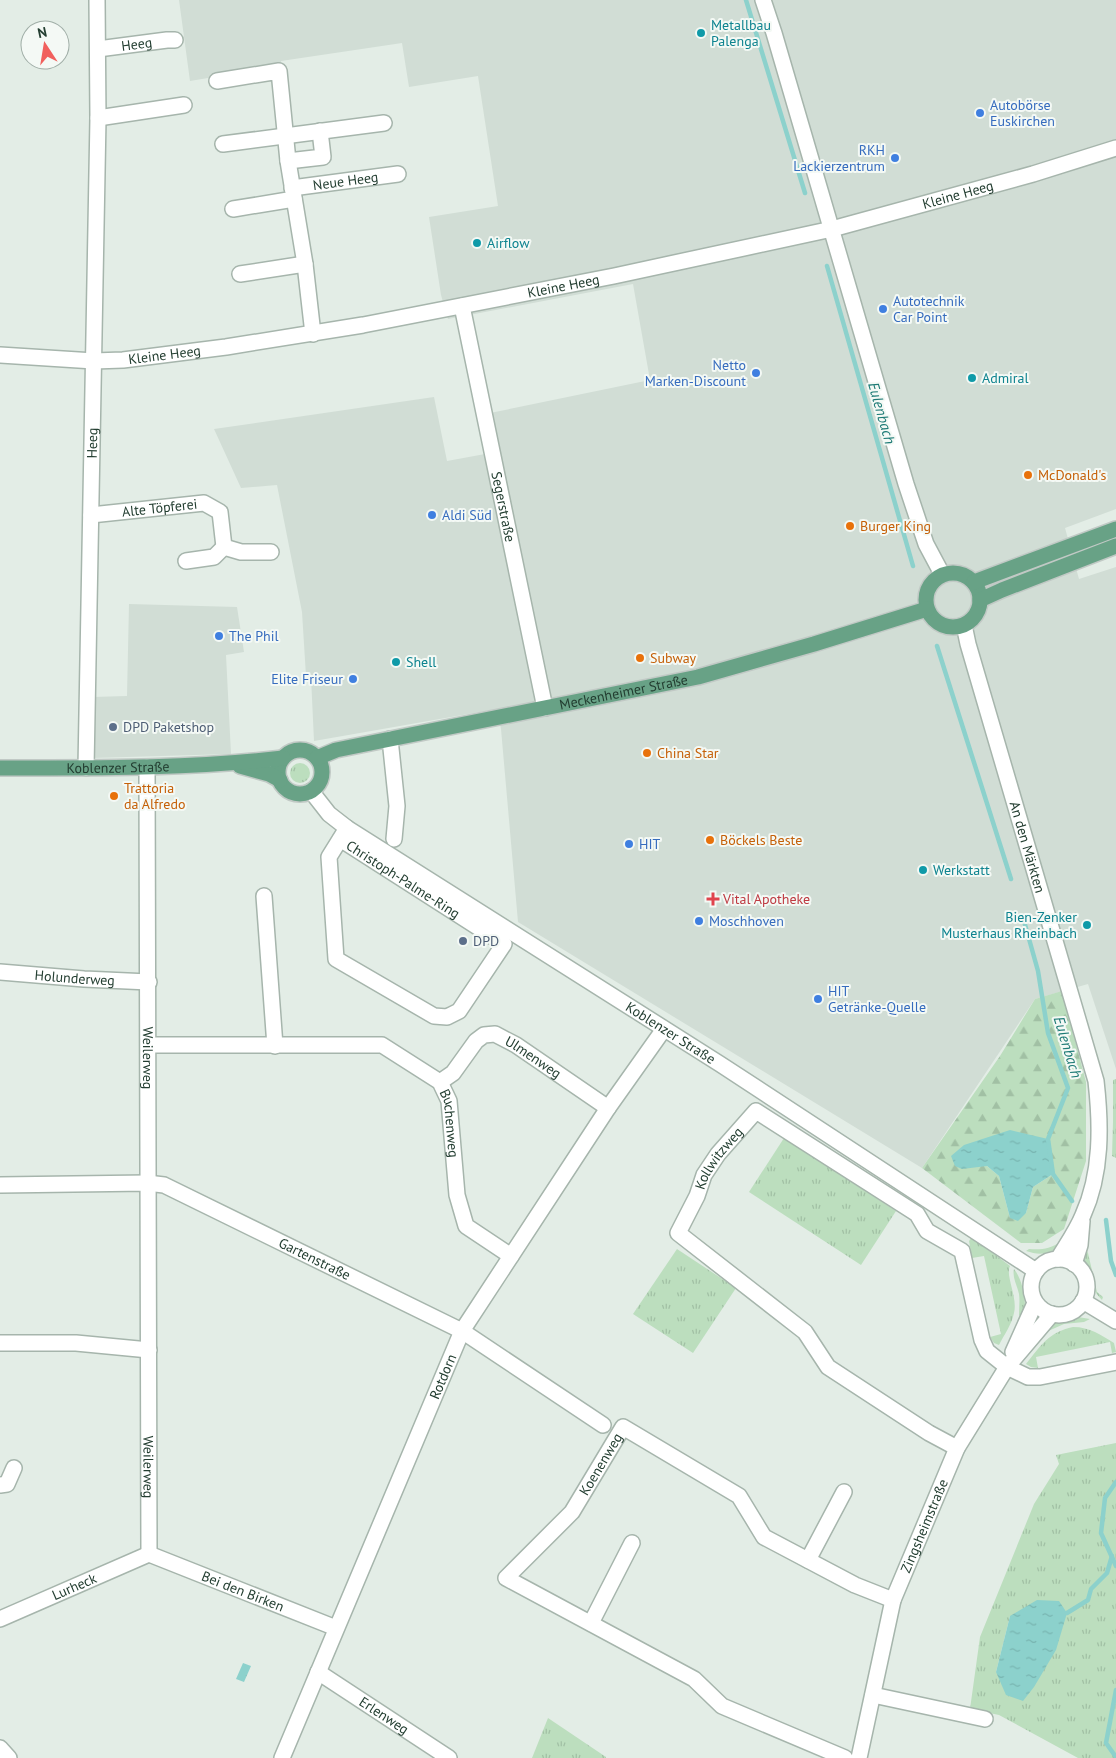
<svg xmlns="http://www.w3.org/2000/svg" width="1116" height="1758" font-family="'PT Sans',sans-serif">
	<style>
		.built { fill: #d1ddd5 }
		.grass { fill: url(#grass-tufts); fill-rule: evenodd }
		.forest { fill: url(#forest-firs); fill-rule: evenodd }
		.water { fill: url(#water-ripples) }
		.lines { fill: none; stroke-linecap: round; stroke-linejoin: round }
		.stream { stroke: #8cd1cc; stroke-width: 4.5 }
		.minor-casing { stroke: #a6b5ac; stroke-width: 18 }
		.major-casing { stroke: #c1c9c5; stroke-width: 18 }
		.minor { stroke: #fff; stroke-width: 15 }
		.major { stroke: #68a286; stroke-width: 15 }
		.culture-dot { fill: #0f9aa8; stroke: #f4f9f5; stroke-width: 2 }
		.shop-dot { fill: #3f7fe0; stroke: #f4f9f5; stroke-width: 2 }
		.food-dot { fill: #e8710a; stroke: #f4f9f5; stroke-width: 2 }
		.service-dot { fill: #5c6f8a; stroke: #f4f9f5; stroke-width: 2 }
		.health-dot { fill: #e0444e; stroke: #f4f9f5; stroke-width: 2 }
		.labels { text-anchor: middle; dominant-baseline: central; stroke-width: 4; stroke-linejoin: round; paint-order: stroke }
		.culture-label { font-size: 14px; fill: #0d838f; stroke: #f4f9f5; text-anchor: start }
		.street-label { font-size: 14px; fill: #233e31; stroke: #f4f9f5 }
		.shop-label { font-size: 14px; fill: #366cbe; stroke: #f4f9f5; text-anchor: start }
		.food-label { font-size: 14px; fill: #c56008; stroke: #f4f9f5; text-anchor: start }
		.service-label { font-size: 14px; fill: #4e5e75; stroke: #f4f9f5; text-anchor: start }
		.health-label { font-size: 14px; fill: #be3a42; stroke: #f4f9f5; text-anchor: start }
		.water-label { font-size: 15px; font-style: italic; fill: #1d7a75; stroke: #f4f9f5 }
	</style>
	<defs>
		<pattern id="grass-tufts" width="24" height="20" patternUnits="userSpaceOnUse" patternTransform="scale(1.25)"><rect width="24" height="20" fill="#bcdebe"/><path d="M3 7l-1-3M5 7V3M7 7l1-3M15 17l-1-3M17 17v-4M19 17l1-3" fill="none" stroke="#a1c0a4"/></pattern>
		<pattern id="forest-firs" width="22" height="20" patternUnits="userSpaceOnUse" patternTransform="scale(1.25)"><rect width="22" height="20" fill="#bcdebe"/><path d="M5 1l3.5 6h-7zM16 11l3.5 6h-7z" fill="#a1c0a4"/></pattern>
		<pattern id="water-ripples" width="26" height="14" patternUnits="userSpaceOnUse" patternTransform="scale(1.25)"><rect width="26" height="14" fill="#8cd1cc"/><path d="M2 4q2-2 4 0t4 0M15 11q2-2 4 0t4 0" fill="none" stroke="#78b4b0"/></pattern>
	</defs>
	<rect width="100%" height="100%" fill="#e3ede6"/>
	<!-- built -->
	<g class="built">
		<polygon points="179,0 1116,0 1116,509 1065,528 1079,579 1116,567 1116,1069 1088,984 1035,999 922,1168 518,922 501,729 497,709 314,741 311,677 306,676 302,612 277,485 241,488 214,429 434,397 447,461 496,452 490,413 650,380 633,284 448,319 441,295 429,217 498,206 478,76 409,87 402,43 281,61 281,66 190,81"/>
		<polygon points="129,604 237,607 244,652 226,655 231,754 92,758 92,697 127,696"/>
	</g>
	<!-- grass -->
	<g class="grass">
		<circle cx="300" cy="773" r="10"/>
		<polygon points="1116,1079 1116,1158 1112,1156 1113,1122 1113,1080"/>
		<polygon points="784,1138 896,1211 861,1265 749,1192"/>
		<path d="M 972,1237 L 1010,1266 C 1005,1276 1018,1297 1014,1313 C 1012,1324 1004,1335 999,1345 L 994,1343 L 990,1337 L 1001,1334 L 984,1256 L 972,1258 L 969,1241 Z"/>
		<path d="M 1060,1242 L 1059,1247 C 1048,1255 1038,1255 1026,1251 L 1029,1249 C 1041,1250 1050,1249 1060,1242 Z"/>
		<polygon points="677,1249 736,1288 693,1353 633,1314"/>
		<path d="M 1086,1249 L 1088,1253 L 1097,1292 L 1103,1297 L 1102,1300 C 1093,1291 1093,1287 1090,1276 C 1086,1264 1081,1263 1086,1249 Z"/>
		<path d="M 1014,1269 C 1023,1280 1028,1305 1023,1319 L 1019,1315 C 1019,1308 1020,1301 1019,1294 C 1017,1285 1012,1277 1014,1269 Z"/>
		<polygon points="1078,1317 1090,1319 1084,1322 1064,1324 1046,1332 1053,1322"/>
		<path d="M 1073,1327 C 1090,1327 1101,1335 1114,1343 L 1116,1352 L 1112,1353 L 1110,1342 L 1036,1357 L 1038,1368 L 1031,1367 L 1026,1364 C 1041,1345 1049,1332 1073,1327 Z"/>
		<path d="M 1116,1443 L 1116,1758 L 1078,1758 L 999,1715 L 970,1709 L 980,1637 L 1034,1504 L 1059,1464 L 1056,1455 ZM 1010,1616 L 1034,1687 L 996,1672 Z"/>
		<polygon points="548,1718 606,1757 606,1758 532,1758"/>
	</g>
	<!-- forest -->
	<path class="forest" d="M 1062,991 L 1086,1082 L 1086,1161 L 1064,1229 L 1042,1243 L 1021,1243 L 922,1168 L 1000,1056 L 1035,999 ZM 987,1166 L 1053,1174 L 1033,1187 L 1026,1213 L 1010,1218 L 999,1176 Z"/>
	<!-- water -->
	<g class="water">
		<polygon points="1010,1130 1048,1139 1053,1174 1033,1187 1026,1213 1018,1221 1010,1218 999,1176 987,1166 962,1169 955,1166 951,1156 964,1145"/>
		<polygon points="1037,1600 1059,1601 1067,1613 1056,1650 1034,1687 1023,1701 1006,1695 996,1672 1010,1616"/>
		<polygon points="243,1663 251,1666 244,1682 236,1679"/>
	</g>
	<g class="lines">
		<!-- stream -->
		<g class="stream">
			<polyline points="746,0 805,193"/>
			<polyline points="827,266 913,566"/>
			<polyline points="937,646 1011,879"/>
			<polyline points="1024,921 1038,971 1048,1033 1068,1088 1048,1139 1053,1174 1072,1201"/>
			<polyline points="1106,1220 1111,1261 1116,1275"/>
			<polyline points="1116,1482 1105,1498 1101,1533 1116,1566"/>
			<polyline points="1067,1613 1088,1600 1091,1589 1107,1573 1112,1556"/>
			<polyline points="1116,1690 1106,1743 1116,1757"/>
		</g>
		<!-- minor casing -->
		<g class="minor-casing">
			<g id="minor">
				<polyline points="763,0 774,33 906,484 926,544 942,574"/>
				<path id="s1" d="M 98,49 L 167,40 L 175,40"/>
				<polyline points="217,81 279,71 288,161 305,264 313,334"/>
				<polyline points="98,118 184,105"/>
				<polyline points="223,144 384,123"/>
				<polyline points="288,161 323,157 320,131"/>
				<path id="s2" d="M 292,188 L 398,174"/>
				<polyline points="233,209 294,199"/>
				<polyline points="240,274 305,264"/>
				<path id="s3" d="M 462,306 L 545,708"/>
				<path id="s4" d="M 0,355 L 94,361 L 123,360 L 226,347 L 363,325 L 614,276 L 832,229 L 1033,174 L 1116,148"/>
				<path id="s5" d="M 91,515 L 204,503 L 220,512 L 224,547 L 241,552 L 271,552"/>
				<polyline points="186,561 214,557 224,547"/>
				<path id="s6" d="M 964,625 L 968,644 L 1096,1081 C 1101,1125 1102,1173 1083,1215 C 1077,1230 1067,1244 1058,1259"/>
				<polyline points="390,739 397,806 394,839"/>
				<path id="s7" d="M 147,767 C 149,1029 147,1292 149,1554"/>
				<path id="s8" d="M 86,768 L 98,118 L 97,0"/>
				<path id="s9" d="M 311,791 L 329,814 L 347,828 L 720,1064 L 1036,1271"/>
				<path id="s10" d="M 340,839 L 504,944 L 459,1011 L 447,1017 L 434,1016 L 336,959 L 329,857 L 347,828"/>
				<polyline points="264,896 275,1046"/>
				<path id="s11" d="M 0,972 L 84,979 L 149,982"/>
				<path id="s12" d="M 149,1045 L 382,1045 L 440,1082 L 449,1101 L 457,1195 L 466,1226 L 511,1256"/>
				<path id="s13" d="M 440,1082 L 453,1073 L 476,1041 L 484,1035 L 495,1034 L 516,1045 L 608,1108"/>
				<path id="s14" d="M 0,1185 L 147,1183 L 164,1185 L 462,1331 L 603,1425"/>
				<circle cx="1059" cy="1287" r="28"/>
				<polyline points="1074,1264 1080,1245 1082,1221"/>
				<polyline points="1083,1301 1116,1321"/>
				<polyline points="0,1343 76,1343 149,1350"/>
				<polyline points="1013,1352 1035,1303"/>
				<path id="s15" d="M 957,1448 L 929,1433 L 828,1367 L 805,1332 L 678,1233 L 697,1196 L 704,1175 L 718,1154 L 756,1111 L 917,1214 L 927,1231 L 962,1251 L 982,1340 L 987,1351 L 1007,1367 L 1028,1377 L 1040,1377 L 1116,1362"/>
				<polyline points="0,1485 7,1484 14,1468"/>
				<path id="s16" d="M 149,1554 L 336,1628"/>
				<polyline points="808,1560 844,1492"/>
				<path id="s17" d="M 0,1619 L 149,1554"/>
				<polyline points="591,1623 632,1543"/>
				<path id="s18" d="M 318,1672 L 449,1758"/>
				<polyline points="873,1695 985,1719"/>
				<polyline points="0,1748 9,1758"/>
				<path id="s19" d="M 282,1758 L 462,1331 L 608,1108 L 664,1029"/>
				<path id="s20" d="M 845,1758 L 722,1706 L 694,1679 L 506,1578 L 572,1512 L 623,1427 L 739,1496 L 764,1537 L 855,1585 L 893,1600"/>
				<path id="s21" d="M 859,1758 L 893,1600 L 957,1448 L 1007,1367 L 1052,1314"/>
			</g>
		</g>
		<!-- major casing -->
		<g class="major-casing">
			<g id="major">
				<circle cx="953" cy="600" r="27"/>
				<polyline points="974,582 1116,529"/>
				<polyline points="980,600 1002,590 1116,546"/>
				<circle cx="300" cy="772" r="22"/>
				<path id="s22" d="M 317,758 L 336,750 L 698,677 L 814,644 L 927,609"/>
				<polyline points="240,766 269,774 280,780"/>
				<path id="s23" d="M 0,768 C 94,768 189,769 283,758"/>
			</g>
		</g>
		<!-- minor -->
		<use href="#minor" class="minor"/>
		<!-- major -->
		<use href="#major" class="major"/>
	</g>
	<!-- markers -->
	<g class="culture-dot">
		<circle cx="701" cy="33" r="5"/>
		<circle cx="477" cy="243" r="5"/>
		<circle cx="972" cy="378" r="5"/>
		<circle cx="396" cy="662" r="5"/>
		<circle cx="923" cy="870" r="5"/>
		<circle cx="1087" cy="925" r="5"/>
	</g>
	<g class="shop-dot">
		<circle cx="980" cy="113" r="5"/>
		<circle cx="895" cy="158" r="5"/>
		<circle cx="883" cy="309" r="5"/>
		<circle cx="756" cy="373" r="5"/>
		<circle cx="432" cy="515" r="5"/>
		<circle cx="219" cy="636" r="5"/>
		<circle cx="353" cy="679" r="5"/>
		<circle cx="629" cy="844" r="5"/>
		<circle cx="699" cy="921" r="5"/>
		<circle cx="818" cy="999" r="5"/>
	</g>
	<g class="food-dot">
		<circle cx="1028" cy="475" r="5"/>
		<circle cx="850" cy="526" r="5"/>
		<circle cx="640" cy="658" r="5"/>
		<circle cx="647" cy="753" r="5"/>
		<circle cx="114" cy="796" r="5"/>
		<circle cx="710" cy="840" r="5"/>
	</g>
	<g class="service-dot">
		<circle cx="113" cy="727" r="5"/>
		<circle cx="463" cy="941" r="5"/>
	</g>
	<path class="health-dot" d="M710.5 891.5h5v5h5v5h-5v5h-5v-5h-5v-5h5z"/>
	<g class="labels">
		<!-- culture labels -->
		<g class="culture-label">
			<text x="711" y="25">Metallbau<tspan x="711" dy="16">Palenga</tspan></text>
			<text x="487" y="243">Airflow</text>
			<text x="982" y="378">Admiral</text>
			<text x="406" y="662">Shell</text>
			<text x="933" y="870">Werkstatt</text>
			<text x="1077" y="917" text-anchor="end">Bien-Zenker<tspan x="1077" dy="16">Musterhaus Rheinbach</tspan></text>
		</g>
		<!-- street labels -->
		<g class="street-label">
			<text stroke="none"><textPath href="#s1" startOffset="39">Heeg</textPath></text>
			<text stroke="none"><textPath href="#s2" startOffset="54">Neue Heeg</textPath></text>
			<text stroke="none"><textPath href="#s4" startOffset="975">Kleine Heeg</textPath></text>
			<text stroke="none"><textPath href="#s4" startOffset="570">Kleine Heeg</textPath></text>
			<text stroke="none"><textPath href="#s4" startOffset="165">Kleine Heeg</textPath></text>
			<text stroke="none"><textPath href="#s8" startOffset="325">Heeg</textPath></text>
			<text stroke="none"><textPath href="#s3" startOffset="205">Segerstraße</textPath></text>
			<text stroke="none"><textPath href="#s5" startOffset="69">Alte Töpferei</textPath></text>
			<text stroke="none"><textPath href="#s22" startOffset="314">Meckenheimer Straße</textPath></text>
			<text stroke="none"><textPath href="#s23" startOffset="118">Koblenzer Straße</textPath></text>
			<text stroke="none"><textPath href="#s6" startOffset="231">An den Märkten</textPath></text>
			<text stroke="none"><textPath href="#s10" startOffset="75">Christoph-Palme-Ring</textPath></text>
			<text stroke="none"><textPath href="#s11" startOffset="75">Holunderweg</textPath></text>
			<text stroke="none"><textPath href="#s9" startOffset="435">Koblenzer Straße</textPath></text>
			<text stroke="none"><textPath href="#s7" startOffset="291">Weilerweg</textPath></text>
			<text stroke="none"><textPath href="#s13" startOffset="121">Ulmenweg</textPath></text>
			<text stroke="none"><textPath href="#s12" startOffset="345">Buchenweg</textPath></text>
			<text stroke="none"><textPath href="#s15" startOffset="441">Kollwitzweg</textPath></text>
			<text stroke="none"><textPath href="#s14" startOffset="332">Gartenstraße</textPath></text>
			<text stroke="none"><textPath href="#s19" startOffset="414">Rotdorn</textPath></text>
			<text stroke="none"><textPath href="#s20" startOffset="535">Koenenweg</textPath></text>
			<text stroke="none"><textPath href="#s7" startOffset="700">Weilerweg</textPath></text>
			<text stroke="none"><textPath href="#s21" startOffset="242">Zingsheimstraße</textPath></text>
			<text stroke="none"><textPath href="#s17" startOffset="81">Lurheck</textPath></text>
			<text stroke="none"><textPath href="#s16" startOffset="101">Bei den Birken</textPath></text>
			<text stroke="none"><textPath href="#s18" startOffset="79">Erlenweg</textPath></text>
		</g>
		<!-- shop labels -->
		<g class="shop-label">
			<text x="990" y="105">Autobörse<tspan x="990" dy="16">Euskirchen</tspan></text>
			<text x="885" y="150" text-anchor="end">RKH<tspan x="885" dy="16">Lackierzentrum</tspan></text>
			<text x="893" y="301">Autotechnik<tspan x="893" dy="16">Car Point</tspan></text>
			<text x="746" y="365" text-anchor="end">Netto<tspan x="746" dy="16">Marken-Discount</tspan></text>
			<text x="442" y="515">Aldi Süd</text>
			<text x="229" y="636">The Phil</text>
			<text x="343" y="679" text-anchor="end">Elite Friseur</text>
			<text x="639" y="844">HIT</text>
			<text x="709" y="921">Moschhoven</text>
			<text x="828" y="991">HIT<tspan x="828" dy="16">Getränke-Quelle</tspan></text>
		</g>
		<!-- food labels -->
		<g class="food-label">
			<text x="1038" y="475">McDonald's</text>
			<text x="860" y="526">Burger King</text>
			<text x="650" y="658">Subway</text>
			<text x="657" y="753">China Star</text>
			<text x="124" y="788">Trattoria<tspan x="124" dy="16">da Alfredo</tspan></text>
			<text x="720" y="840">Böckels Beste</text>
		</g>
		<!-- service labels -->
		<g class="service-label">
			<text x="123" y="727">DPD Paketshop</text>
			<text x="473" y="941">DPD</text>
		</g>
		<!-- health labels -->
		<g class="health-label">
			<text x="723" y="899">Vital Apotheke</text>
		</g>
		<!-- water labels -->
		<g class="water-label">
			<text transform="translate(882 413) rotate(74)">Eulenbach</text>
			<text transform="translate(1068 1047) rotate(73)">Eulenbach</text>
		</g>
	</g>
	<!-- north arrow -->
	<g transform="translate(45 45) rotate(348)"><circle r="24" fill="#f4f9f5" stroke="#a0aea7"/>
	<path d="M0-4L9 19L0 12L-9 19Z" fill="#f1605d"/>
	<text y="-8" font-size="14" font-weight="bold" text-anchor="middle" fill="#233e31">N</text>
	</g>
</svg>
